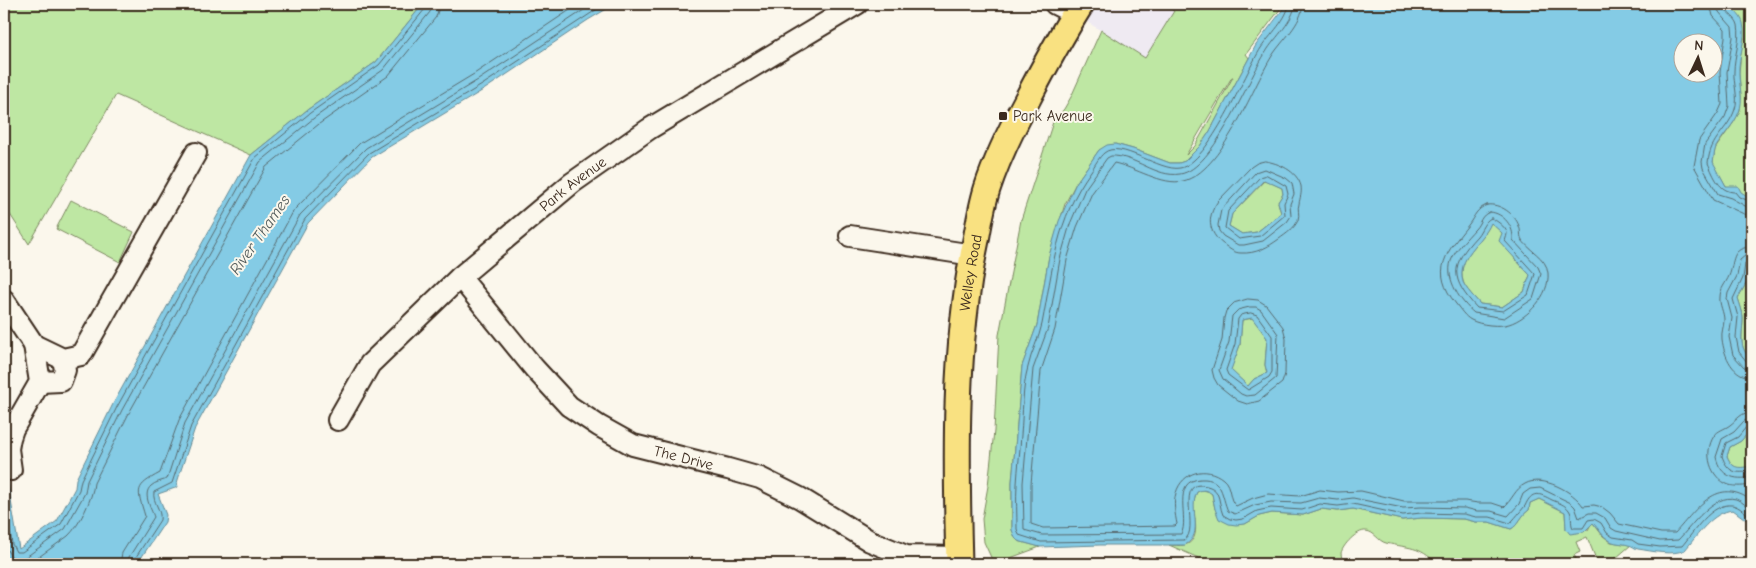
<svg xmlns="http://www.w3.org/2000/svg" width="1756" height="568" font-family="'Comic Neue',sans-serif">
	<style>
		.built { fill: #efeaf2 }
		.green { fill: #bee7a3; stroke: #7c8860; fill-rule: evenodd }
		.water { fill: #84cbe5; stroke: #678b95; fill-rule: evenodd }
		.lines { fill: none; stroke-linecap: round; stroke-linejoin: round }
		.shore { stroke: #586a6e; stroke-width: 1 }
		.minor-casing { stroke: #3b2a1e; stroke-width: 24 }
		.major-casing { stroke: #3b2a1e; stroke-width: 29 }
		.minor { stroke: #fbf7ec; stroke-width: 20 }
		.major { stroke: #f9e181; stroke-width: 25 }
		.poi-dot { fill: #3b2a1e; stroke: #fbf7ec; stroke-width: 2 }
		.labels { text-anchor: middle; dominant-baseline: central; stroke-width: 4; stroke-linejoin: round; paint-order: stroke }
		.poi-label { font-size: 15px; fill: #3b2a1e; stroke: #fbf7ec; text-anchor: start }
		.street-label { font-size: 15px; fill: #3b2a1e; stroke: #fbf7ec }
		.water-label { font-size: 16px; font-style: italic; fill: #515a5a; stroke: #fbf7ec }
	</style>
	<rect width="100%" height="100%" fill="#fbf7ec"/>
	<filter id="ink" filterUnits="userSpaceOnUse"><feTurbulence type="fractalNoise" baseFrequency=".02" numOctaves="2"/><feDisplacementMap in="SourceGraphic" scale="10" xChannelSelector="R" yChannelSelector="G"/><feConvolveMatrix kernelMatrix="1 2 1 2 8 2 1 2 1" color-interpolation-filters="sRGB"/></filter>
	<g filter="url(#ink)">
		<!-- built -->
		<polygon class="built" points="1081,4 1163,4 1175,11 1145,59 1075,14"/>
		<!-- green -->
		<g class="green">
			<polygon points="4,4 423,4 376,62 307,110 251,155 116,95 29,244 4,205"/>
			<path d="M 1163,4 L 1284,4 L 1246,54 L 1249,58 L 1210,131 L 1200,146 L 1185,161 L 1179,163 L 1170,163 L 1133,149 L 1115,144 L 1099,150 L 1076,183 L 1065,204 L 1049,256 L 1037,325 L 1022,366 L 1012,482 L 1012,530 L 1018,541 L 1040,547 L 994,564 L 984,542 L 982,519 L 988,486 L 994,431 L 999,335 L 1021,220 L 1053,122 L 1064,109 L 1071,97 L 1101,30 L 1145,58 L 1174,11 ZM 1233,77 L 1195,146 L 1186,155 L 1232,77 Z"/>
			<polygon points="1725,4 1752,4 1752,199 1726,186 1713,163 1715,149 1734,122 1740,110 1741,97 1739,73 1741,52 1744,38 1729,6"/>
			<polygon points="1265,180 1282,188 1283,194 1278,202 1281,213 1257,232 1242,234 1229,226 1232,214"/>
			<polygon points="71,200 134,232 120,262 56,229"/>
			<path d="M 1491,222 L 1502,233 L 1515,259 L 1530,275 L 1524,292 L 1502,307 L 1480,304 C 1475,298 1465,289 1463,281 C 1456,257 1483,243 1491,222 Z"/>
			<path d="M 1752,259 L 1752,359 C 1737,348 1743,334 1743,318 C 1743,312 1740,305 1738,298 L 1748,280 L 1750,261 Z"/>
			<polygon points="1253,318 1267,338 1265,365 1267,373 1254,379 1248,386 1230,370 1240,345 1242,320"/>
			<path d="M 1752,428 L 1752,466 C 1738,469 1733,470 1727,456 L 1730,447 L 1741,441 Z"/>
			<path d="M 1201,490 L 1208,491 L 1212,494 L 1215,509 L 1245,524 L 1259,516 L 1272,513 L 1303,515 L 1321,509 L 1338,511 L 1353,509 L 1402,520 L 1422,518 L 1464,519 L 1476,522 L 1489,522 L 1511,529 C 1519,525 1521,515 1529,510 L 1530,503 L 1539,499 L 1565,512 L 1566,529 L 1588,530 L 1591,524 L 1593,523 L 1603,536 L 1611,542 L 1631,545 L 1609,564 L 1598,564 L 1587,537 L 1576,542 L 1580,552 L 1574,555 L 1579,564 L 1438,564 C 1417,545 1411,549 1386,543 C 1378,541 1375,532 1366,531 C 1357,530 1343,545 1341,553 C 1341,556 1342,558 1342,561 L 1325,564 L 1212,564 L 1169,545 C 1173,545 1180,546 1184,545 C 1203,541 1193,515 1193,503 C 1193,499 1195,496 1197,492 Z"/>
		</g>
		<!-- water -->
		<g class="water">
			<polygon points="423,4 615,4 588,20 485,89 372,157 308,223 195,428 181,470 177,483 178,487 158,494 166,515 165,522 137,564 4,564 4,458 19,549 57,521 75,488 76,479 113,404 251,155 307,110 376,62"/>
			<path d="M 1285,4 L 1725,4 C 1732,8 1741,15 1743,23 C 1747,40 1738,56 1739,73 C 1739,86 1744,100 1739,112 C 1734,125 1723,135 1716,147 C 1714,152 1714,158 1713,162 L 1726,186 L 1738,186 L 1741,192 L 1752,199 L 1752,259 L 1750,261 L 1748,280 L 1738,298 C 1740,305 1743,312 1743,318 C 1743,334 1737,348 1752,359 L 1752,428 L 1741,441 L 1730,447 L 1727,456 C 1733,470 1739,468 1752,466 L 1752,524 L 1733,510 C 1712,512 1698,535 1685,550 C 1672,556 1652,551 1638,549 C 1635,549 1632,545 1628,545 C 1622,543 1614,544 1609,540 C 1602,536 1599,529 1593,523 L 1584,532 L 1570,534 L 1566,529 L 1565,512 L 1539,499 L 1530,503 L 1529,510 C 1521,515 1519,525 1511,529 L 1489,522 L 1476,522 L 1464,519 L 1422,518 L 1402,520 L 1353,509 L 1338,511 L 1321,509 L 1303,515 L 1272,513 L 1259,516 L 1245,524 L 1236,525 L 1229,524 L 1219,519 L 1215,509 L 1212,494 C 1207,490 1203,489 1197,492 C 1188,509 1205,534 1185,545 L 1100,545 L 1040,547 L 1018,541 L 1015,538 L 1012,530 L 1012,482 L 1022,366 L 1037,325 L 1049,256 L 1059,221 L 1076,183 L 1099,150 L 1107,145 L 1115,144 L 1133,149 L 1170,163 L 1179,163 L 1185,161 L 1200,146 L 1210,131 L 1256,45 L 1281,12 ZM 1684,42 L 1714,42 L 1714,72 L 1684,72 ZM 1264,180 L 1282,188 L 1283,194 L 1278,202 L 1281,213 L 1257,232 L 1242,234 L 1229,226 L 1232,214 ZM 1491,223 L 1502,233 L 1499,241 L 1530,275 L 1524,292 L 1502,307 L 1480,304 C 1475,298 1466,289 1463,282 C 1456,257 1483,243 1491,223 ZM 1252,318 L 1267,338 L 1265,365 L 1267,373 L 1254,379 L 1248,386 L 1231,370 L 1240,345 L 1242,320 Z"/>
		</g>
		<g class="lines">
			<!-- shore -->
			<g class="shore">
				<path d="M 1289,4 C 1288,18 1269,36 1261,48 C 1245,73 1209,163 1180,168 C 1160,172 1120,139 1104,153 C 1099,157 1095,165 1091,171 C 1056,219 1053,268 1042,324 C 1039,339 1031,352 1028,367 C 1022,388 1023,413 1021,435 C 1020,451 1018,467 1017,484 C 1016,499 1017,514 1017,529 L 1019,535 L 1041,542 L 1184,540 C 1201,531 1173,477 1207,486 C 1211,487 1215,489 1217,493 C 1220,499 1220,508 1223,515 L 1230,519 L 1236,520 L 1243,519 L 1257,511 L 1271,508 L 1302,510 L 1320,504 L 1338,506 L 1353,504 L 1403,515 L 1421,513 L 1464,514 L 1476,517 L 1490,517 L 1510,523 C 1512,522 1524,507 1525,506 C 1532,490 1539,493 1552,500 C 1557,502 1566,505 1569,510 C 1573,515 1570,523 1573,528 L 1583,528 L 1588,520 L 1594,519 L 1601,523 L 1607,533 L 1613,537 L 1632,540 L 1638,544 L 1660,547 L 1682,546 C 1694,532 1711,503 1732,505 C 1739,506 1747,514 1752,518"/>
				<path d="M 1295,4 C 1294,21 1275,37 1266,52 C 1248,79 1214,169 1180,174 C 1156,178 1135,155 1111,156 L 1107,158 L 1085,189 L 1070,224 L 1060,259 L 1048,328 L 1033,369 L 1023,483 L 1024,530 L 1042,535 L 1181,534 C 1190,520 1170,480 1201,479 C 1224,478 1221,496 1228,511 L 1235,514 L 1255,505 L 1271,502 L 1301,503 L 1319,498 L 1338,500 L 1353,498 L 1403,508 L 1421,507 L 1465,508 L 1477,511 L 1491,511 L 1508,516 L 1519,504 L 1523,494 L 1530,489 L 1540,488 L 1571,503 L 1575,507 L 1579,518 L 1589,513 L 1596,513 L 1605,518 L 1611,528 L 1616,531 L 1660,541 L 1678,540 C 1692,526 1713,493 1736,499 C 1742,501 1747,507 1752,510"/>
				<path d="M 1303,4 C 1302,24 1282,40 1272,56 C 1252,88 1222,172 1183,181 C 1163,186 1134,167 1114,163 L 1092,193 L 1077,227 L 1067,260 L 1055,329 L 1041,371 L 1031,484 L 1031,524 L 1043,528 L 1175,526 L 1177,524 C 1175,514 1173,503 1176,493 C 1182,472 1206,465 1223,479 C 1232,486 1228,500 1236,506 L 1253,498 L 1268,494 L 1300,496 L 1320,490 L 1338,492 L 1361,491 L 1404,501 L 1465,501 L 1478,503 L 1492,503 L 1504,507 C 1512,500 1515,489 1525,484 C 1542,474 1574,492 1583,506 L 1594,505 L 1602,507 L 1610,513 L 1619,524 L 1661,533 L 1675,533 C 1697,509 1717,475 1752,501"/>
				<polyline points="1710,4 1713,16 1725,29 1725,37 1720,72 1722,104 1718,113 1699,140 1694,166 1713,200 1744,214 1752,216"/>
				<polyline points="1717,4 1719,12 1732,27 1733,37 1727,72 1729,106 1725,117 1705,144 1702,162 1703,168 1718,194 1731,198 1747,207 1752,208"/>
				<path d="M 1723,4 C 1724,13 1736,16 1738,25 C 1741,40 1734,56 1734,71 C 1733,83 1739,97 1735,109 C 1728,131 1710,137 1708,163 C 1714,176 1719,192 1735,192 L 1739,197 L 1752,202"/>
				<path d="M 1265,161 C 1279,163 1297,171 1301,186 C 1302,194 1300,197 1299,204 C 1297,209 1300,214 1298,220 C 1295,228 1286,234 1279,239 C 1268,247 1256,254 1241,253 C 1235,253 1231,250 1227,247 C 1209,235 1205,219 1218,201 L 1251,167 L 1257,163 Z"/>
				<polygon points="1265,169 1286,178 1292,183 1294,194 1290,204 1291,216 1287,222 1263,241 1244,245 1238,245 1223,236 1219,231 1218,225 1221,210 1256,172"/>
				<polygon points="1267,175 1286,186 1288,194 1284,203 1285,215 1260,236 1239,239 1225,228 1228,211 1260,177"/>
				<path d="M 1487,205 C 1500,203 1515,214 1519,226 C 1521,230 1520,235 1521,238 C 1527,250 1547,257 1548,273 C 1550,295 1528,318 1509,324 C 1500,327 1480,325 1471,320 C 1465,317 1460,309 1456,304 C 1429,270 1447,252 1469,224 C 1475,216 1476,209 1487,205 Z"/>
				<path d="M 1490,212 C 1504,213 1514,227 1513,240 L 1538,267 L 1541,274 L 1533,299 L 1504,318 L 1474,313 C 1461,302 1445,280 1451,261 C 1455,250 1467,238 1475,229 C 1481,223 1480,215 1490,212 Z"/>
				<path d="M 1491,218 C 1496,220 1506,227 1507,233 C 1507,235 1506,238 1505,241 L 1535,274 L 1528,295 L 1503,311 L 1477,308 C 1450,279 1450,265 1477,236 C 1482,230 1484,221 1491,218 Z"/>
				<path d="M 1752,247 C 1730,247 1735,262 1729,276 C 1726,283 1720,289 1720,297 C 1719,305 1724,312 1724,320 C 1724,326 1721,332 1722,339 C 1724,356 1733,377 1752,377"/>
				<polyline points="1752,254 1746,255 1740,260 1737,276 1728,293 1727,299 1732,318 1729,337 1733,355 1744,367 1752,370"/>
				<polyline points="1752,261 1748,261 1745,264 1743,278 1733,299 1738,317 1736,337 1739,352 1747,362 1752,363"/>
				<polygon points="1248,299 1258,300 1266,305 1283,327 1286,339 1285,374 1282,383 1259,401 1247,404 1238,401 1218,385 1214,378 1212,370 1222,340 1224,318 1226,311 1234,303"/>
				<polygon points="1250,307 1256,307 1261,310 1278,334 1276,378 1255,395 1246,396 1241,394 1223,379 1219,370 1229,342 1232,316 1238,310"/>
				<polygon points="1251,313 1257,315 1272,336 1272,372 1269,377 1248,390 1228,375 1226,370 1235,344 1238,319 1241,315"/>
				<path d="M 1752,412 C 1741,412 1738,419 1730,425 C 1725,429 1718,430 1714,436 C 1703,453 1710,478 1729,485 C 1736,487 1745,486 1752,485"/>
				<path d="M 1752,419 L 1744,421 L 1734,432 L 1722,439 L 1716,457 C 1720,476 1734,481 1752,477"/>
				<path d="M 1752,426 L 1747,426 L 1738,437 L 1726,443 L 1722,456 C 1728,473 1736,474 1752,471"/>
				<polyline points="4,490 12,544 16,552 22,552 61,524 79,490 81,480 117,407 255,158 310,113 379,65 425,9 427,4"/>
				<path d="M 4,533 C 5,546 8,565 26,557 L 65,529 L 85,493 L 87,481 L 122,410 L 260,162 L 314,118 L 383,70 L 430,12 L 433,4"/>
				<path d="M 29,564 L 68,536 C 79,526 93,498 94,483 L 129,413 L 266,167 L 319,124 L 388,76 L 436,17 L 440,4"/>
				<path d="M 120,564 L 122,553 L 145,516 C 137,489 134,487 160,473 L 179,420 L 294,210 L 360,143 L 474,74 L 579,4"/>
				<path d="M 127,564 L 129,557 L 154,517 C 151,508 142,494 151,486 C 155,482 162,481 167,479 L 185,423 L 300,215 L 366,148 L 478,80 L 593,4"/>
				<path d="M 134,564 L 134,560 L 160,520 C 162,510 152,502 154,492 L 172,483 L 191,426 L 305,219 L 369,153 L 482,85 L 605,4"/>
			</g>
			<!-- minor casing -->
			<g class="minor-casing">
				<g id="minor">
					<polyline points="1055,4 1075,14"/>
					<polyline points="850,236 973,255"/>
					<path id="s1" d="M 460,277 L 534,368 L 569,406 L 599,426 L 633,445 L 728,469 L 760,478 L 800,498 L 870,541 L 906,556 L 959,557"/>
					<polyline points="4,300 34,345 63,359 81,355 196,153"/>
					<polyline points="40,382 61,381 65,370 63,359"/>
					<path id="s2" d="M 338,420 L 370,364 L 460,277 L 572,183 L 649,129 L 857,4"/>
					<polyline points="11,470 8,449 10,438 13,429 40,382 34,345"/>
				</g>
			</g>
			<!-- major casing -->
			<g class="major-casing">
				<g id="major">
					<path id="s3" d="M 959,564 C 956,458 954,345 976,240 C 979,223 982,205 987,189 C 997,158 1011,130 1026,102 C 1043,69 1061,36 1081,4"/>
				</g>
			</g>
			<!-- minor -->
			<use href="#minor" class="minor"/>
			<!-- major -->
			<use href="#major" class="major"/>
		</g>
	</g>
	<!-- markers -->
	<rect class="poi-dot" x="998" y="111" width="10" height="10" rx="2.5"/>
	<g class="labels">
		<!-- poi labels -->
		<g class="poi-label">
			<text x="1013" y="116">Park Avenue</text>
		</g>
		<!-- street labels -->
		<g class="street-label">
			<text stroke="none"><textPath href="#s2" startOffset="336">Park Avenue</textPath></text>
			<text stroke="none"><textPath href="#s3" startOffset="292">Welley Road</textPath></text>
			<text stroke="none"><textPath href="#s1" startOffset="296">The Drive</textPath></text>
		</g>
		<!-- water labels -->
		<g class="water-label">
			<text transform="translate(260 235) rotate(-55)">River Thames</text>
		</g>
	</g>
	<!-- margin -->
	<rect width="1756" height="568" fill="none" stroke="#fbf7ec" stroke-width="20"/>
	<rect x="10" y="10" width="1736" height="548" fill="none" stroke="#3b2a1e" stroke-width="2" filter="url(#ink)"/>
	<!-- north arrow -->
	<g transform="translate(1698 58) rotate(4)"><circle r="24" fill="#fbf7ec" stroke="#aea59a"/>
	<path d="M0-4L9 19L0 12L-9 19Z" fill="#3b2a1e"/>
	<text y="-8" font-size="14" font-weight="bold" text-anchor="middle" fill="#3b2a1e">N</text>
	</g>
</svg>
